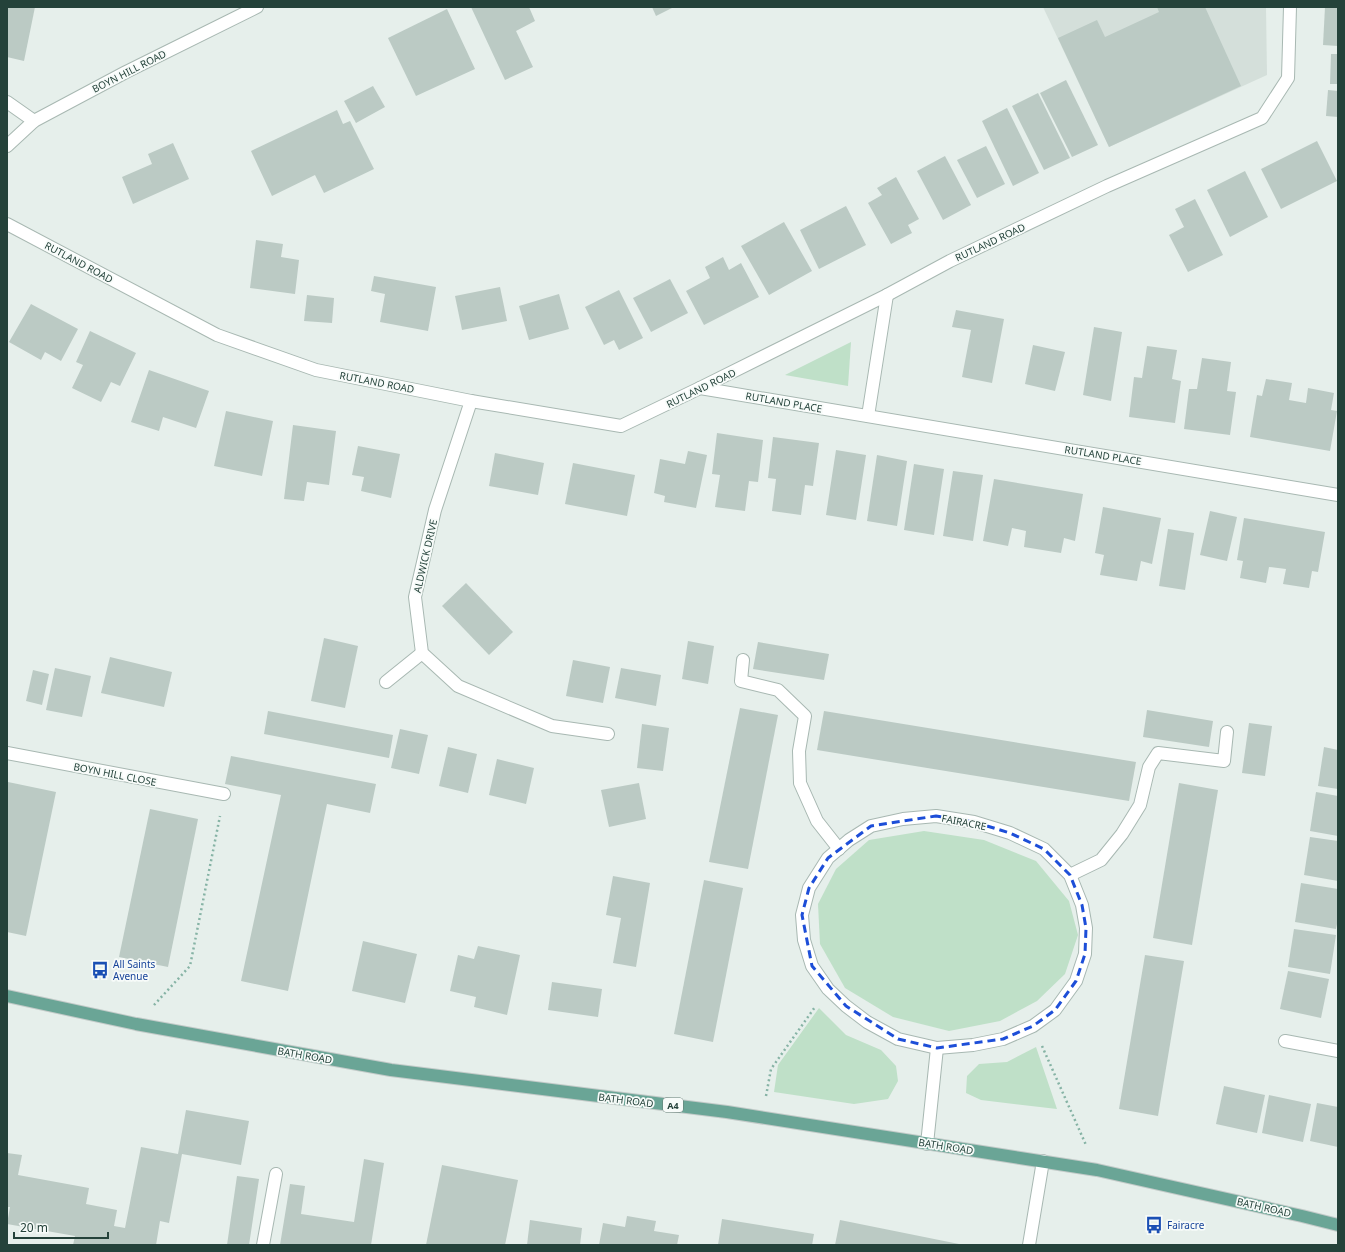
<svg xmlns="http://www.w3.org/2000/svg" width="1345" height="1252" font-family="'Noto Sans',sans-serif">
	<style>
		.built { fill: #d4dfda }
		.green { fill: #bfe0c8 }
		.building { fill: #bbcac4 }
		.lines { fill: none; stroke-linecap: round; stroke-linejoin: round }
		.service-casing { stroke: #a8b8b2; stroke-width: 14 }
		.minor-casing { stroke: #a8b8b2; stroke-width: 14 }
		.tertiary-casing { stroke: #a8b8b2; stroke-width: 14 }
		.primary-casing { stroke: #c2cac8; stroke-width: 14 }
		.path { stroke: #86b3a5; stroke-width: 2.5; stroke-dasharray: 2 3; stroke-linecap: butt }
		.service { stroke: #fff; stroke-width: 12 }
		.minor { stroke: #fff; stroke-width: 12 }
		.tertiary { stroke: #fff; stroke-width: 12 }
		.primary { stroke: #6aa596; stroke-width: 12 }
		.marked { fill: none; stroke: #1d4ed8; stroke-width: 3; stroke-dasharray: 8 5; stroke-linejoin: round }
		.labels { text-anchor: middle; dominant-baseline: central; stroke-width: 3.5; stroke-linejoin: round; paint-order: stroke }
		.shield { fill: #f7fbf9; stroke: #637a73; stroke-width: 1 }
		.shield-label { font-size: 9px; font-weight: bold; fill: #24423a }
		.street-label { font-size: 10px; fill: #24423a; stroke: #f7fbf9 }
		.transit-label { font-size: 10px; fill: #164399; stroke: #f7fbf9; text-anchor: start }
	</style>
	<rect width="100%" height="100%" fill="#e6efeb"/>
	<!-- built -->
	<polygon class="built" points="1043,7 1266,7 1267,75 1109,147"/>
	<!-- green -->
	<g class="green">
		<polygon points="851,342 848,386 785,375"/>
		<polygon points="924,831 984,840 1036,861 1069,901 1078,935 1065,974 1037,1001 1000,1021 949,1031 893,1017 845,988 820,944 818,904 836,869 869,840"/>
		<polygon points="819,1008 846,1035 881,1050 896,1066 898,1081 888,1099 854,1104 774,1092 778,1065"/>
		<polygon points="1036,1047 1057,1109 981,1100 966,1093 967,1076 979,1064 1007,1062"/>
	</g>
	<!-- building -->
	<g class="building">
		<polygon points="7,7 35,7 24,61 7,57"/>
		<polygon points="471,7 529,7 535,21 516,31 533,67 505,80"/>
		<polygon points="652,7 674,7 656,16"/>
		<polygon points="1157,7 1205,7 1241,86 1109,147 1058,38 1097,20 1105,37 1159,12"/>
		<polygon points="1325,7 1338,7 1338,46 1323,45"/>
		<polygon points="447,9 475,69 416,96 388,38"/>
		<polygon points="1331,54 1338,54 1338,84 1330,84"/>
		<polygon points="1066,80 1098,145 1072,157 1040,93"/>
		<polygon points="373,86 385,107 356,123 344,101"/>
		<polygon points="1328,90 1338,91 1338,117 1326,116"/>
		<polygon points="1038,93 1070,158 1044,170 1012,106"/>
		<polygon points="1007,108 1039,173 1013,186 982,121"/>
		<polygon points="337,110 343,124 350,121 374,169 324,193 315,175 272,196 251,151"/>
		<polygon points="1317,141 1337,181 1281,209 1261,169"/>
		<polygon points="173,143 189,179 133,204 122,177 152,164 148,154"/>
		<polygon points="986,146 1005,184 977,198 957,160"/>
		<polygon points="945,156 971,205 943,220 917,171"/>
		<polygon points="1245,171 1268,217 1230,237 1207,190"/>
		<polygon points="896,177 919,219 908,225 912,233 891,244 868,203 882,195 877,188"/>
		<polygon points="1195,199 1223,255 1188,272 1169,235 1184,227 1175,209"/>
		<polygon points="846,206 866,245 819,269 800,230"/>
		<polygon points="784,222 812,271 769,295 741,246"/>
		<polygon points="256,240 283,244 281,257 299,260 295,294 250,288"/>
		<polygon points="723,257 729,270 741,263 759,297 704,325 686,291 710,278 705,267"/>
		<polygon points="374,276 436,287 428,331 380,322 385,294 371,291"/>
		<polygon points="670,279 688,313 651,332 633,298"/>
		<polygon points="500,287 507,321 462,330 455,296"/>
		<polygon points="619,290 643,338 619,350 614,340 604,345 585,307"/>
		<polygon points="559,294 569,329 529,340 519,306"/>
		<polygon points="307,295 334,298 332,323 304,321"/>
		<polygon points="31,304 78,329 61,361 45,352 41,360 9,342"/>
		<polygon points="956,310 1004,319 992,383 962,377 971,330 952,327"/>
		<polygon points="1094,327 1122,332 1111,401 1083,395"/>
		<polygon points="90,331 136,353 120,386 111,382 101,402 72,388 83,365 76,362"/>
		<polygon points="1033,345 1065,352 1055,391 1025,384"/>
		<polygon points="1147,346 1177,350 1172,379 1181,381 1175,423 1129,417 1134,377 1142,378"/>
		<polygon points="1202,358 1231,362 1227,391 1236,392 1230,435 1184,429 1189,389 1197,389"/>
		<polygon points="149,370 209,391 196,428 163,417 159,431 131,422"/>
		<polygon points="1266,379 1292,383 1289,400 1306,403 1308,388 1334,393 1331,410 1337,411 1330,451 1250,437 1257,395 1262,396"/>
		<polygon points="226,411 273,421 262,476 214,466"/>
		<polygon points="293,425 336,431 329,485 307,482 304,501 284,499"/>
		<polygon points="717,433 763,440 758,482 749,481 745,511 715,507 720,475 712,474"/>
		<polygon points="773,437 819,443 813,486 805,485 801,515 772,511 776,479 768,478"/>
		<polygon points="358,446 400,454 391,498 361,491 364,477 352,475"/>
		<polygon points="836,450 866,455 856,520 826,515"/>
		<polygon points="688,451 707,455 696,508 664,502 665,496 654,493 660,459 685,464"/>
		<polygon points="495,453 544,463 538,495 489,486"/>
		<polygon points="877,455 907,461 897,526 867,521"/>
		<polygon points="573,463 635,475 627,516 565,504"/>
		<polygon points="914,464 944,469 934,535 904,530"/>
		<polygon points="953,471 983,475 973,541 943,536"/>
		<polygon points="994,479 1083,494 1075,541 1064,538 1061,553 1024,547 1026,531 1012,528 1008,546 983,541"/>
		<polygon points="1103,507 1161,518 1152,564 1141,561 1137,581 1100,575 1104,555 1095,553"/>
		<polygon points="1210,511 1237,517 1227,561 1200,555"/>
		<polygon points="1244,518 1325,532 1318,572 1312,571 1309,588 1283,584 1286,569 1269,567 1266,583 1240,578 1243,561 1237,560"/>
		<polygon points="1168,529 1194,533 1185,590 1159,586"/>
		<polygon points="466,583 513,632 489,655 442,606"/>
		<polygon points="324,638 358,646 345,708 311,701"/>
		<polygon points="688,641 714,646 708,684 682,679"/>
		<polygon points="758,642 829,654 824,680 753,669"/>
		<polygon points="110,657 172,672 164,707 101,693"/>
		<polygon points="573,660 610,667 603,703 566,696"/>
		<polygon points="55,668 91,676 82,717 46,710"/>
		<polygon points="621,668 661,675 656,706 615,698"/>
		<polygon points="33,670 49,674 42,705 26,701"/>
		<polygon points="740,708 778,715 748,869 709,862"/>
		<polygon points="1147,710 1213,721 1209,747 1143,737"/>
		<polygon points="268,711 393,735 389,758 264,734"/>
		<polygon points="824,711 1136,762 1129,801 817,750"/>
		<polygon points="1249,723 1272,726 1265,776 1242,773"/>
		<polygon points="642,724 669,728 663,771 637,768"/>
		<polygon points="400,729 428,735 419,774 391,768"/>
		<polygon points="448,747 477,754 468,793 439,786"/>
		<polygon points="1324,747 1338,750 1338,789 1318,786"/>
		<polygon points="231,756 376,784 370,813 327,804 288,991 241,981 281,795 225,784"/>
		<polygon points="497,759 534,768 526,804 489,795"/>
		<polygon points="8,782 56,792 26,936 7,932 7,789"/>
		<polygon points="639,783 646,819 609,827 601,790"/>
		<polygon points="1179,783 1218,790 1192,945 1153,938"/>
		<polygon points="1316,792 1338,796 1338,836 1310,831"/>
		<polygon points="150,809 198,819 168,967 119,957"/>
		<polygon points="1310,837 1338,841 1338,881 1304,875"/>
		<polygon points="613,876 650,883 636,967 613,963 621,918 606,915"/>
		<polygon points="704,880 743,888 713,1042 674,1034"/>
		<polygon points="1301,883 1338,889 1338,919 1336,929 1295,922"/>
		<polygon points="1294,929 1336,935 1330,974 1288,967"/>
		<polygon points="363,941 417,954 405,1003 352,991"/>
		<polygon points="478,946 520,955 507,1015 474,1007 476,997 450,991 458,955 474,959"/>
		<polygon points="1145,955 1184,961 1158,1116 1119,1109"/>
		<polygon points="1288,971 1329,979 1321,1018 1280,1009"/>
		<polygon points="552,982 602,989 598,1017 548,1010"/>
		<polygon points="1224,1086 1265,1095 1257,1133 1216,1124"/>
		<polygon points="1269,1095 1311,1104 1303,1142 1262,1133"/>
		<polygon points="1317,1103 1338,1107 1338,1147 1310,1141"/>
		<polygon points="186,1110 249,1121 241,1165 182,1154 169,1223 160,1221 156,1245 73,1245 75,1236 7,1224 10,1207 7,1207 7,1153 22,1155 18,1175 89,1188 86,1204 117,1210 114,1226 125,1228 141,1147 178,1154"/>
		<polygon points="364,1159 384,1163 371,1245 280,1245 290,1184 305,1186 301,1214 354,1222"/>
		<polygon points="442,1165 518,1180 505,1245 426,1245"/>
		<polygon points="237,1176 259,1179 249,1245 227,1245"/>
		<polygon points="627,1216 656,1221 654,1231 679,1235 677,1245 599,1245 603,1223 625,1227"/>
		<polygon points="722,1219 814,1234 812,1245 718,1245"/>
		<polygon points="530,1220 582,1228 580,1245 527,1245"/>
		<polygon points="840,1220 959,1244 959,1245 835,1245"/>
	</g>
	<g class="lines">
		<!-- service casing -->
		<g class="service-casing">
			<g id="service">
				<polyline points="7,102 34,121"/>
				<polyline points="743,660 741,681 778,690 805,716 799,751 800,783 817,821 839,849"/>
				<polyline points="1070,875 1101,860 1122,834 1140,805 1149,767 1158,753 1224,761 1227,732"/>
				<polyline points="263,1245 276,1174"/>
			</g>
		</g>
		<!-- minor casing -->
		<g class="minor-casing">
			<g id="minor">
				<polyline points="7,224 217,335 316,370 471,401 621,426 700,388 887,295 950,261 1107,186 1262,118 1288,78 1290,7"/>
				<polyline points="700,388 1338,495"/>
				<polyline points="471,401 435,510 415,597 422,653 458,686 552,726 608,734"/>
				<polyline points="868,416 887,295"/>
				<polyline points="386,682 422,653"/>
				<polyline points="7,753 224,794"/>
				<polygon points="936,816 974,822 1010,833 1044,849 1070,875 1082,905 1086,928 1085,954 1076,981 1055,1010 1033,1026 1003,1039 973,1045 937,1048 898,1039 867,1022 846,1006 828,989 812,966 804,940 802,915 809,888 828,858 849,840 871,826 903,819"/>
				<polyline points="1285,1041 1338,1051"/>
				<polyline points="927,1144 937,1048"/>
				<polyline points="1029,1245 1043,1161"/>
			</g>
		</g>
		<!-- tertiary casing -->
		<g class="tertiary-casing">
			<polyline id="tertiary" points="7,146 34,121 126,72 257,7"/>
		</g>
		<!-- primary casing -->
		<g class="primary-casing">
			<polyline id="primary" points="7,996 136,1024 391,1070 727,1112 1097,1170 1302,1216 1338,1225"/>
		</g>
		<!-- path -->
		<g class="path">
			<polyline points="154,1005 190,966 220,816"/>
			<polyline points="1042,1046 1086,1145"/>
			<polyline points="766,1096 771,1069 815,1007"/>
		</g>
		<!-- service -->
		<use href="#service" class="service"/>
		<!-- minor -->
		<use href="#minor" class="minor"/>
		<!-- tertiary -->
		<use href="#tertiary" class="tertiary"/>
		<!-- primary -->
		<use href="#primary" class="primary"/>
	</g>
	<!-- marked area -->
	<path class="marked" d="M 936,816 L 974,822 L 1010,833 L 1044,849 L 1070,875 L 1082,905 L 1086,928 L 1085,954 L 1076,981 L 1055,1010 L 1033,1026 L 1003,1039 L 937,1048 L 898,1039 L 846,1006 L 812,966 L 802,915 L 809,888 L 828,858 L 871,826 Z"/>
	<!-- icons -->
	<defs>
		<g id="bus-bare" transform="scale(1.38)"><path d="M-5-6H5V4H4V6H2V4H-2V6H-4V4H-5ZM-3.5-4V0h7V-4ZM-3.5 1.2v1.5H-2V1.2ZM2 1.2v1.5H3.5V1.2Z" fill="#1a4fb4" stroke="#f7fbf9" stroke-width="2.5" paint-order="stroke"/></g>
	</defs>
	<g fill-rule="evenodd">
		<use href="#bus-bare" x="100" y="970"/>
		<use href="#bus-bare" x="1154" y="1225"/>
	</g>
	<g class="labels">
		<!-- shield labels -->
		<rect class="shield" x="663" y="1098" width="20" height="14" rx="3"/>
		<g class="shield-label">
			<text x="673" y="1105">A4</text>
		</g>
		<!-- street labels -->
		<g class="street-label">
			<text transform="translate(129 71) rotate(-27)">BOYN HILL ROAD</text>
			<text transform="translate(990 242) rotate(-25)">RUTLAND ROAD</text>
			<text transform="translate(79 262) rotate(28)">RUTLAND ROAD</text>
			<text transform="translate(377 382) rotate(11)">RUTLAND ROAD</text>
			<text transform="translate(701 388) rotate(-26)">RUTLAND ROAD</text>
			<text transform="translate(784 402) rotate(10)">RUTLAND PLACE</text>
			<text transform="translate(1103 455) rotate(9)">RUTLAND PLACE</text>
			<text transform="translate(425 556) rotate(-77)">ALDWICK DRIVE</text>
			<text transform="translate(115 774) rotate(11)">BOYN HILL CLOSE</text>
			<text transform="translate(964 822) rotate(11)">FAIRACRE</text>
			<text transform="translate(305 1055) rotate(10)">BATH ROAD</text>
			<text transform="translate(626 1100) rotate(7)">BATH ROAD</text>
			<text transform="translate(946 1146) rotate(9)">BATH ROAD</text>
			<text transform="translate(1264 1207) rotate(13)">BATH ROAD</text>
		</g>
		<!-- transit labels -->
		<g class="transit-label">
			<text x="113" y="964">All Saints<tspan x="113" dy="12">Avenue</tspan></text>
			<text x="1167" y="1225">Fairacre</text>
		</g>
	</g>
	<!-- border -->
	<rect width="1345" height="1252" fill="none" stroke="#24423a" stroke-width="16"/>
	<!-- scale -->
	<path d="M14 1232v6h94v-6" fill="none" stroke="#24423a" stroke-width="2"/>
	<text x="20" y="1232" font-size="12" fill="#24423a" stroke="#f7fbf9" stroke-width="3" paint-order="stroke">20 m</text>
</svg>
